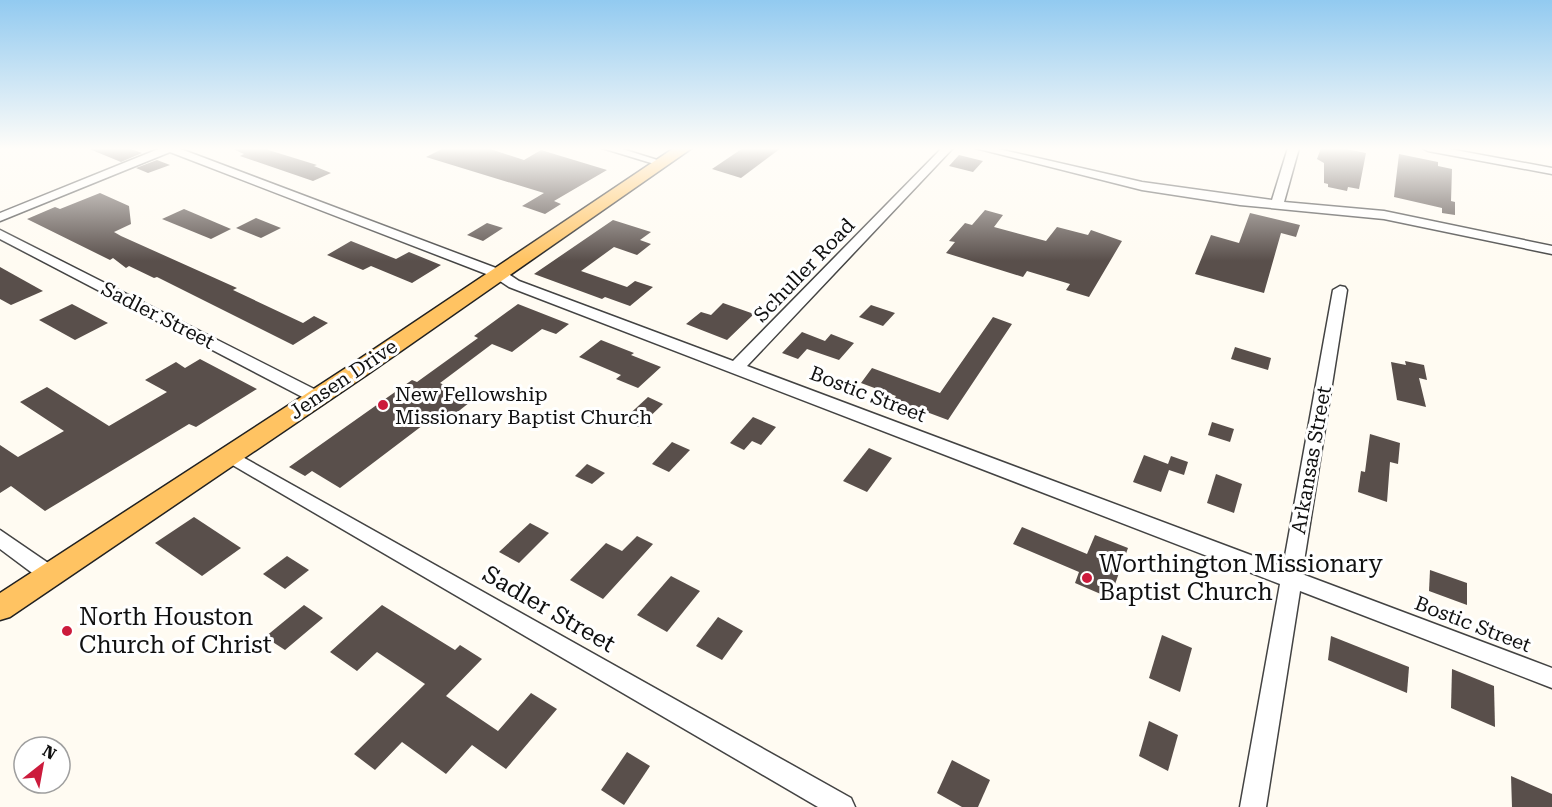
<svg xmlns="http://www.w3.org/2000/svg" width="1552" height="807" font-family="'Roboto Serif',serif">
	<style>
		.building { fill: #594f4b }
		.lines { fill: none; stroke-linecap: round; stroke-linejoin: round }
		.minor-casing { stroke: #434343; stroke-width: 3 }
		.major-casing { stroke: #212121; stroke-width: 3 }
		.minor { fill: #fff; fill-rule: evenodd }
		.major { fill: #ffc362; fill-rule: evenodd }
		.poi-dot { fill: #cc1b3c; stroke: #fff; stroke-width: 2 }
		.labels { text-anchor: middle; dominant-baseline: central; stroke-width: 6; stroke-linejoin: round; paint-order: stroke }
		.street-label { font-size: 20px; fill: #101010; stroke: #fff }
		.poi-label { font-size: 20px; fill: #101010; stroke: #fff; text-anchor: start }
		.near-poi-label { font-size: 24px; fill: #101010; stroke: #fff; text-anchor: start }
		.near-street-label { font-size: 24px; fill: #101010; stroke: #fff }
	</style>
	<rect width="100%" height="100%" fill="#fffbf2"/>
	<!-- building -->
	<g class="building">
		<polygon points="87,148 128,148 142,153 121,162"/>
		<polygon points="231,148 262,148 317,165 314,166 331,173 313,181 240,156 244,154"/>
		<polygon points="444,148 487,148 524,160 541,150 607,170 554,201 561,204 545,214 522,206 544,193 426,157"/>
		<polygon points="743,148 781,148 741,178 712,169"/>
		<polygon points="1321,148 1341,148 1366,153 1359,189 1348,187 1347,191 1328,187 1328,184 1324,183 1324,163 1317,159"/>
		<polygon points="1399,154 1438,162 1438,166 1452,169 1451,201 1455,202 1455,215 1442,213 1442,208 1394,197"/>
		<polygon points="959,155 983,161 973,172 949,166"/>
		<polygon points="157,160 170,165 148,173 136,168"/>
		<polygon points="100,193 129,206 131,224 114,232 121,236 237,288 233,290 303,323 314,316 328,323 293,345 157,277 154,278 129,266 126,268 113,258 110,260 27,219 55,207 60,209"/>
		<polygon points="184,209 231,229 211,239 162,219"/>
		<polygon points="985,210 1003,215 994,227 1046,241 1057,227 1088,235 1091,230 1122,241 1089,297 1066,290 1070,284 1027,271 1023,277 946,253 955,242 949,241 965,223 972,225"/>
		<polygon points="1250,213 1300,225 1296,237 1281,233 1264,293 1195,274 1211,235 1239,243"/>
		<polygon points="256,218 281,228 261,238 236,228"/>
		<polygon points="613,220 651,232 640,240 651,244 637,255 614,247 581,271 627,287 635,281 653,287 630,306 605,297 602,299 534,274"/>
		<polygon points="487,223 503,228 483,241 467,235"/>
		<polygon points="351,241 396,259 409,252 441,265 412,283 371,266 363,270 327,255"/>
		<polygon points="0,267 43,291 11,305 0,299"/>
		<polygon points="723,303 754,314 727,340 686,324 701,312 711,315"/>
		<polygon points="72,304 108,323 75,340 39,320"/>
		<polygon points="518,304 569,324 556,334 542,329 512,352 492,344 440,383 474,399 446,421 435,416 340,488 312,471 305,476 289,467 412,380 417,382 478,338 474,336"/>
		<polygon points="871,305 895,313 883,326 859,317"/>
		<polygon points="993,317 1012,324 948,420 908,405 905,409 890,404 896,396 861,383 872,368 940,393"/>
		<polygon points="802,332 825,341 831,334 854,343 839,360 807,349 798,359 782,353"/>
		<polygon points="601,340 634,353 631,355 661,367 638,388 616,379 621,375 579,357"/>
		<polygon points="1235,347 1271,358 1268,370 1231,359"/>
		<polygon points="200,359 257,389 196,427 189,424 45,511 11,486 0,493 0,445 18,457 64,431 20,402 47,387 109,426 167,392 145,380 176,362 185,368"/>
		<polygon points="1405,361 1424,365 1427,380 1419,378 1426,407 1397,400 1391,362 1406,365"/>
		<polygon points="648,397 663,404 639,427 623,420"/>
		<polygon points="753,417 776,427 761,445 752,441 744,450 730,443"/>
		<polygon points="1212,422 1234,429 1230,442 1208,435"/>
		<polygon points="1370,434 1400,443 1398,464 1390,462 1387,502 1358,492 1361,471 1365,472"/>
		<polygon points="672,442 690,450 669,472 652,464"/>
		<polygon points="869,448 892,458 867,492 843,481"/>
		<polygon points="1144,455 1168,464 1171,456 1188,462 1184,475 1169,470 1161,492 1133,482"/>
		<polygon points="587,464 605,473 592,484 575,476"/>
		<polygon points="1216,474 1242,484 1234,513 1207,503"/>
		<polygon points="194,517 241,548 202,576 155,543"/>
		<polygon points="530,523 549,533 519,563 499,552"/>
		<polygon points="1022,527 1087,554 1095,535 1128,548 1110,598 1075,583 1079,572 1013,544"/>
		<polygon points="637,536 653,544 603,599 570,580 606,543 622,551"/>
		<polygon points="287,556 309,570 285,589 263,574"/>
		<polygon points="1430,570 1467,583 1467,605 1429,591"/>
		<polygon points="671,576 700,591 667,632 637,615"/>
		<polygon points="304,605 323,618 285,650 265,637"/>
		<polygon points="382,605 455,650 460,645 482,659 446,696 498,731 531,693 557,709 506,769 472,745 446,774 402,742 375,770 354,754 425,684 377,652 357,671 330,652"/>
		<polygon points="718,617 743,631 722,660 696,646"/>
		<polygon points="1162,635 1192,648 1180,692 1149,678"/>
		<polygon points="1331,636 1409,667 1407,693 1328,660"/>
		<polygon points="1452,669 1494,686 1495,727 1451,708"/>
		<polygon points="1149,721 1178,735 1168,771 1139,756"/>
		<polygon points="627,752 650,766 624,805 601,790"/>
		<polygon points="952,760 990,780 978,807 962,807 937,793"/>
		<polygon points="1511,776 1552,794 1552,807 1512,807"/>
	</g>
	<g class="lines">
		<!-- minor casing -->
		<g class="minor-casing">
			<g id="minor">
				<polygon points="161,148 178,148 504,271 519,281 733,361 942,148 953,148 747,366 1283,567 1333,290 1340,286 1345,287 1347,290 1302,574 1552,668 1552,688 1300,591 1266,807 1240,807 1280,584 509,287 494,277 170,152 0,221 0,213"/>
				<polygon points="602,148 619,148 667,163 661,166"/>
				<polygon points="975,148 994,148 1142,182 1272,200 1288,148 1299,148 1284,202 1384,211 1552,246 1552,254 1384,219 1240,205 1142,190"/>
				<polygon points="1422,148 1444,148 1552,168 1552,174 1428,151"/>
				<polygon points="0,230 322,393 324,397 322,401 310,401 0,239"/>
				<polygon points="230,450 851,798 855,807 818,807 224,460 221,456 224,452"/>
				<polygon points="0,530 57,569 60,575 57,581 50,583 43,581 0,549"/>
			</g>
		</g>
		<!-- major casing -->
		<g class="major-casing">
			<polygon id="major" points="674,148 692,148 368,374 10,617 0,620 0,593 352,364"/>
		</g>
		<!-- minor -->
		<use href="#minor" class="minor"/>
		<!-- major -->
		<use href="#major" class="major"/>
	</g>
	<!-- sky -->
	<linearGradient id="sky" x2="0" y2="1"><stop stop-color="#92caf0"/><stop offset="0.57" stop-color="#fffdf9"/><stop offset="1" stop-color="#fffdf9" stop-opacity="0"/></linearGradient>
	<rect width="1552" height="261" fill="url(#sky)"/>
	<!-- markers -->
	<g class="poi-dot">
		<circle cx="383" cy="405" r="6"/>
		<circle cx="1087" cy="578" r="6"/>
		<circle cx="67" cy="631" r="6"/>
	</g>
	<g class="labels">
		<!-- street labels -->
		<g class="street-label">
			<text transform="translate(804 270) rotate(-46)">Schuller Road</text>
			<text transform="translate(158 315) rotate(27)">Sadler Street</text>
			<text transform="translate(343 379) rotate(-34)">Jensen Drive</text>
			<text transform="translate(868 394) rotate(21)">Bostic Street</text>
			<text transform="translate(1311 460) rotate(-80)">Arkansas Street</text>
			<text transform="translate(1473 624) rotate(21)">Bostic Street</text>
		</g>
		<!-- poi labels -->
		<g class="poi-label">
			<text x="395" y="394">New Fellowship<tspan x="395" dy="23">Missionary Baptist Church</tspan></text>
		</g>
		<!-- near-poi labels -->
		<g class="near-poi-label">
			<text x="1099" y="564">Worthington Missionary<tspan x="1099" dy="28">Baptist Church</tspan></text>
			<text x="79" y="617">North Houston<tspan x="79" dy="28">Church of Christ</tspan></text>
		</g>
		<!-- near-street labels -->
		<g class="near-street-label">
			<text transform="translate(549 609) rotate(30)">Sadler Street</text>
		</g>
	</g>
	<!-- north arrow -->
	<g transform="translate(42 765) rotate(31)"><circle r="28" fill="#ffffff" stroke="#9f9f9f" stroke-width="1.5"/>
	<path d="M0-4.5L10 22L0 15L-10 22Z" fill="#cc1b3c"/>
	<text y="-9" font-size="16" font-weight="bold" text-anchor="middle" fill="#101010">N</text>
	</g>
</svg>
